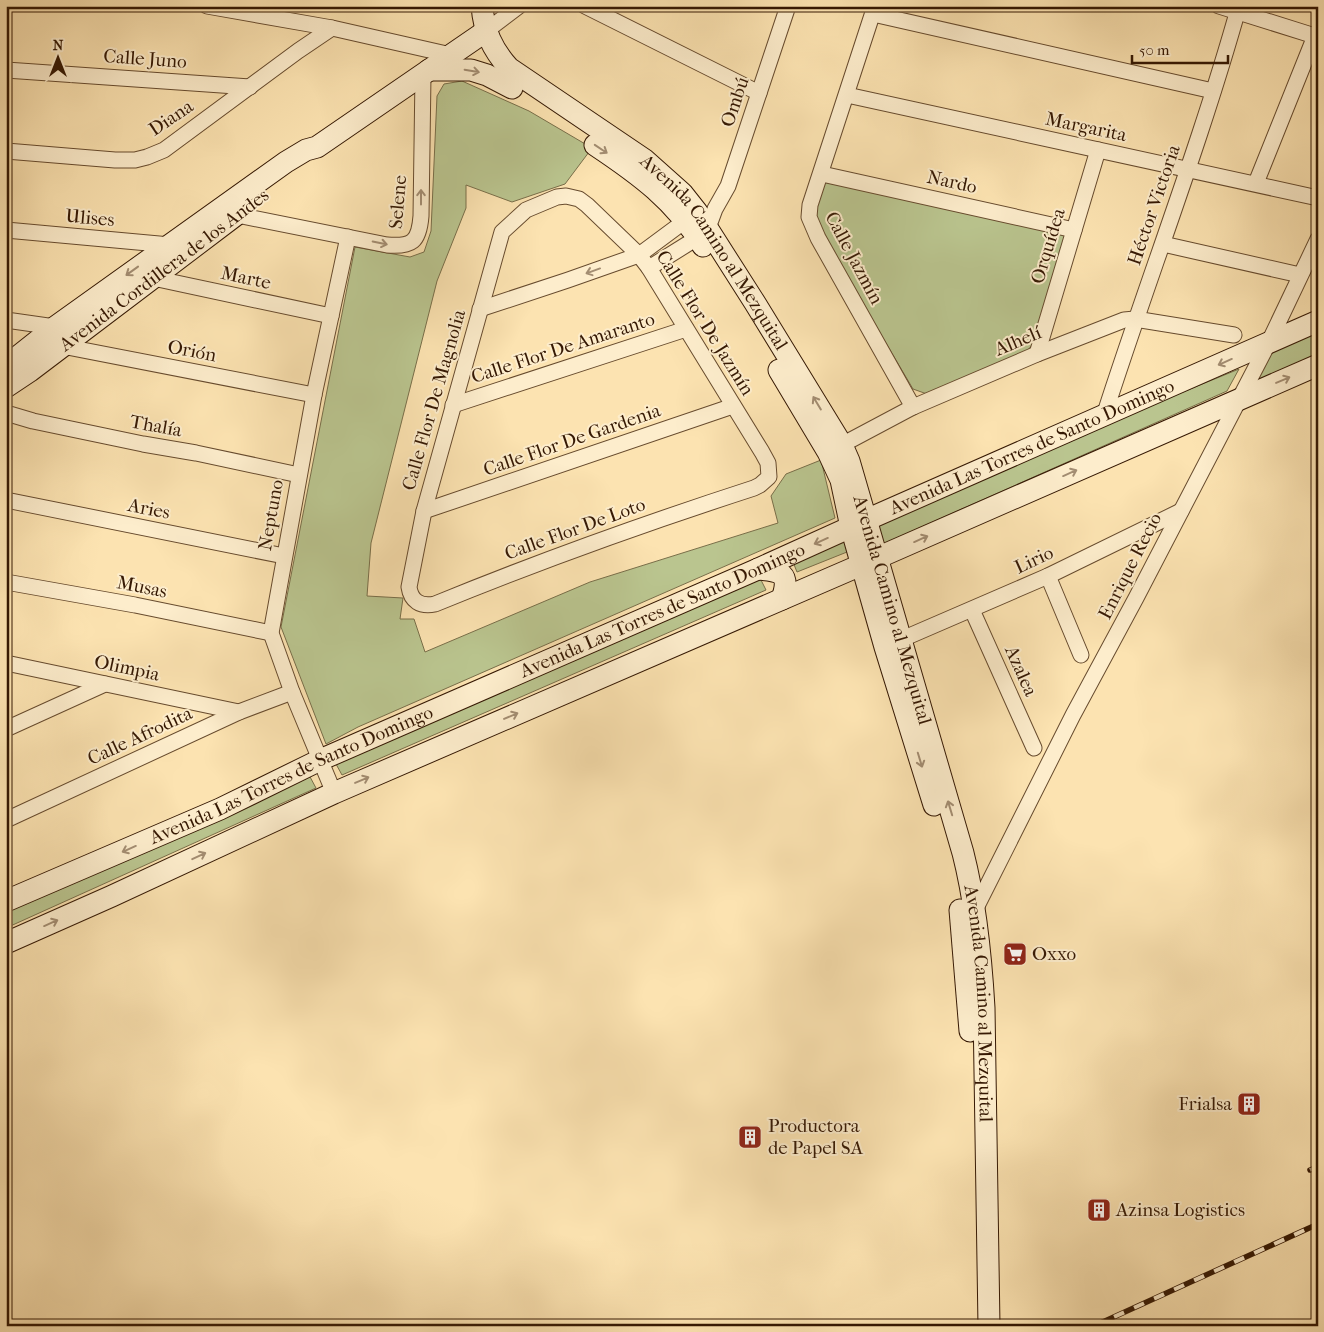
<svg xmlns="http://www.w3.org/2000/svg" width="1324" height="1332" font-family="'IM FELL French Canon',serif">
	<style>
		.green { fill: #bac58f; stroke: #786e49 }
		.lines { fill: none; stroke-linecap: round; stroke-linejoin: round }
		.street-casing { stroke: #674b2e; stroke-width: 17 }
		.secondary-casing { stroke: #351803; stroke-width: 23 }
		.street { stroke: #fdedcc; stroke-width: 15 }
		.secondary { stroke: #fdedcc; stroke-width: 21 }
		.rail-casing { stroke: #351803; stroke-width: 5.5 }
		.rail { stroke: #fdedcc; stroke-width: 4; stroke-dasharray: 11; stroke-linecap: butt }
		.oneway { stroke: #a38d72 }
		.labels { text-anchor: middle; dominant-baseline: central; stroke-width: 4; stroke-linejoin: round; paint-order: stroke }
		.street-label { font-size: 19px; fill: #351803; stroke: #fdedcc }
		.poi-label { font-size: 19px; fill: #351803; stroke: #fdedcc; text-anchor: start }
	</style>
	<rect width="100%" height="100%" fill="#fce3b1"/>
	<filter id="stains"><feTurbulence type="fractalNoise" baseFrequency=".004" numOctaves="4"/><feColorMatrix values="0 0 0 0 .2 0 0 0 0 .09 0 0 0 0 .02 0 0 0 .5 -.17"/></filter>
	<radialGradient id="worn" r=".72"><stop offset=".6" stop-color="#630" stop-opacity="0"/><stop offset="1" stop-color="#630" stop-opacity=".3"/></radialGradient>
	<!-- green -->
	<g class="green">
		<polygon points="462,81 529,111 592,148 565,184 512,202 466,185 466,208 437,281 371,543 367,596 403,598 400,619 414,619 425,652 590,582 778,523 771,496 786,474 821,460 835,518 358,727 326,744 281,627 355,247 410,257 424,252 431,231 437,96 444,84"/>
		<polygon points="823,182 1062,229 1066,238 1032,345 1027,351 927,394 913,389 815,223 813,210"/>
		<polygon points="1318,326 1318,357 1253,385 1275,345"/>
		<polygon points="1239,369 1227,391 881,545 875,518"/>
		<polygon points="851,536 852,550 797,572 793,562"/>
		<polygon points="760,578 766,590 342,775 336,764"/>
		<polygon points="309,775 316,788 6,928 6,906"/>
	</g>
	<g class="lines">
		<!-- street casing -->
		<g class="street-casing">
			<g id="street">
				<polyline points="207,6 332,28 451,55"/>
				<polyline points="585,6 759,93"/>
				<polyline points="875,6 810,205 809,217 818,238 913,407"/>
				<polyline points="1219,6 1318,37"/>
				<polyline points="873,14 1213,91"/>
				<polyline points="486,31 519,6"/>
				<polyline points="6,70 250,87"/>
				<polyline points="847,95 1318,198"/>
				<polyline points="6,151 115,160 135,160 147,157 164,150 298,51 332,28"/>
				<polyline points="822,174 1074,230"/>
				<polyline points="1256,183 1315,36"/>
				<path d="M 566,196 L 579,199 L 587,205 L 639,255 L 649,268 L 762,452 L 768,463 L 769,477 L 760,485 L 754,488 C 646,523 540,561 435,604 C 420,607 411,601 409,587 L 424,511 L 502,232 L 526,210 L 557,197 Z"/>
				<path d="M 237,215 L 387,245 C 412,247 419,242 421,216 L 423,75"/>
				<polyline points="6,230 170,245"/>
				<polyline points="1163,244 1300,275"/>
				<polyline points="649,268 689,243 708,228 715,209 728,186 788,6"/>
				<polyline points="153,278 331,316"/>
				<polyline points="480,309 568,280 639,255 693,215"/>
				<polyline points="6,320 55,327"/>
				<polyline points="62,346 314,395"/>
				<polyline points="1037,354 1098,150"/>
				<polyline points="453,405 686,329"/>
				<polyline points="6,413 33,421 143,444 196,453 299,475"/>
				<path d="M 1104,416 C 1148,279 1200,145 1239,6"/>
				<polyline points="834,449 913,407 1037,354 1124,320 1135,319 1234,335"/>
				<polyline points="6,500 284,556"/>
				<polyline points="424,511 733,406"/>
				<polyline points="1048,576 1081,655"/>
				<polyline points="6,582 135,605 271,633"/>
				<polyline points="972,610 1034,748"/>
				<polyline points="900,640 1048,576 1181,511"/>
				<polyline points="6,663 239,712"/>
				<polyline points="6,729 105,684"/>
				<polyline points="334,793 292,692 271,633 314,395 348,237"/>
				<polyline points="6,820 239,712 292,692"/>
				<polyline points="973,911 975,910 1073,715 1136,598 1269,342 1318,239"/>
			</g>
		</g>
		<!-- secondary casing -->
		<g class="secondary-casing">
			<g id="secondary">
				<path id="s1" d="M 482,6 C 484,31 492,49 509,68 L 645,160 L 682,193 L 697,212 L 755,303 L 842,445 L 849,461 L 963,853 C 976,904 981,955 984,1008 L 989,1326"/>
				<polyline points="429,70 471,70 487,75 512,88"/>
				<path d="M 595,145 C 640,175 674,200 703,246"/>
				<polyline points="6,366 55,327 286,162 306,150 317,147 486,31"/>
				<polyline points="779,370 828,452 841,480 851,527 885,647 934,805"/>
				<polyline points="6,387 30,371 236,215"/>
				<path d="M 758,569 C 781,571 791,573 782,599"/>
				<path id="s2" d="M 6,901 L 220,809 L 320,760 L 758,569 L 873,517 L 1318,321"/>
				<polyline points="960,910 970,1031"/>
				<polyline points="6,943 112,896 334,793 877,558 1318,365"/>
			</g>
		</g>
		<!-- street -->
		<use href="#street" class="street"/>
		<!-- secondary -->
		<use href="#secondary" class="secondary"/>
		<!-- rail casing -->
		<g class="rail-casing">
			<g id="rail">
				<polyline points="1310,1170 1318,1167"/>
				<polyline points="1316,1186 1318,1185"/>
				<polyline points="1094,1326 1318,1224"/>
			</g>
		</g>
		<!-- rail -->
		<use href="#rail" class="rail"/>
	</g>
	<!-- one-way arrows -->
	<defs><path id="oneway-shaft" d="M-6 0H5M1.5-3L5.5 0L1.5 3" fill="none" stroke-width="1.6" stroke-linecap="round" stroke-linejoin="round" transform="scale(1.25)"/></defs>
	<g class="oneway">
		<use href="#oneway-shaft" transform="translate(472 71) rotate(10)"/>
		<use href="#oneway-shaft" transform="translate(601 149) rotate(34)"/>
		<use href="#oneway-shaft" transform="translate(421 197) rotate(-90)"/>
		<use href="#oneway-shaft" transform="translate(380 243) rotate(12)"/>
		<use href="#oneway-shaft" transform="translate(132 271) rotate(144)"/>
		<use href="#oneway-shaft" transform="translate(593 271) rotate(160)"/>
		<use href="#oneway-shaft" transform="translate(1225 362) rotate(156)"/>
		<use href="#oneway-shaft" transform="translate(1283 380) rotate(-23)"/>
		<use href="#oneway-shaft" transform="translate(817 403) rotate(-121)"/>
		<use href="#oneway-shaft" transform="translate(1070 473) rotate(-24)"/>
		<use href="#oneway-shaft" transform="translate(921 539) rotate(-24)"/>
		<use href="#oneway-shaft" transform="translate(821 541) rotate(156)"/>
		<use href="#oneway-shaft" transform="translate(511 716) rotate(-23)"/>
		<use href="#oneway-shaft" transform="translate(920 760) rotate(73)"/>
		<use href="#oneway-shaft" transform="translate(362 780) rotate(-23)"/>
		<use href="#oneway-shaft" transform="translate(950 808) rotate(-107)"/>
		<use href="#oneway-shaft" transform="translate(129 849) rotate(156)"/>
		<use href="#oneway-shaft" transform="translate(199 856) rotate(-25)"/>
		<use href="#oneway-shaft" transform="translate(51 923) rotate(-24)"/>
	</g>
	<!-- icons -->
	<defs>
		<g id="supermarket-square" transform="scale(1.25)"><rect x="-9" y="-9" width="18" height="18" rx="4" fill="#8f2418" stroke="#fdedcc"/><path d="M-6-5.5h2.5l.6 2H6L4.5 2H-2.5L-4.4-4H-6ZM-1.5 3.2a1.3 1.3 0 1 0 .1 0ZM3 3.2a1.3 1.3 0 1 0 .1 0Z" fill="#fff"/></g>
		<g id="building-square" transform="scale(1.25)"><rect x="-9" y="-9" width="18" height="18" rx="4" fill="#8f2418" stroke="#fdedcc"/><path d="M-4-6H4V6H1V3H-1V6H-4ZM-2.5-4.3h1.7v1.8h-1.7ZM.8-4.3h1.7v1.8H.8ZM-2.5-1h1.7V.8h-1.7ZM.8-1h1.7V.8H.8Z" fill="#fff"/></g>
	</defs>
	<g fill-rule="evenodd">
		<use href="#supermarket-square" x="1015" y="954"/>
		<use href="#building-square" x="1249" y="1104"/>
		<use href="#building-square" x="750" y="1137"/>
		<use href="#building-square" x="1099" y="1210"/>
	</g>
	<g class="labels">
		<!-- street labels -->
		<g class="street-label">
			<text transform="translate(145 59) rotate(4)">Calle Juno</text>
			<text transform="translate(735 102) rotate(-71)">Ombú</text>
			<text transform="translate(171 118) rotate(-34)">Diana</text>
			<text transform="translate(1086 127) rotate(12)">Margarita</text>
			<text transform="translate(952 182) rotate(12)">Nardo</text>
			<text transform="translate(398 202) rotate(-85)">Selene</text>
			<text transform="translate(1154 205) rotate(-71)">Héctor Victoria</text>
			<text transform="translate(90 218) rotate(5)">Ulises</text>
			<text transform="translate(1048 246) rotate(-73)">Orquídea</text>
			<text stroke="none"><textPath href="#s1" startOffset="349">Avenida Camino al Mezquital</textPath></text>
			<text transform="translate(854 258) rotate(62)">Calle Jazmín</text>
			<text transform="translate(164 270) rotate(-37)">Avenida Cordillera de los Andes</text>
			<text transform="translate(246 278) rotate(12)">Marte</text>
			<text transform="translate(705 323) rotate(58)">Calle Flor De Jazmín</text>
			<text transform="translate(1018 341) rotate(-23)">Alhelí</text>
			<text transform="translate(563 348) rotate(-18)">Calle Flor De Amaranto</text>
			<text transform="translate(192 351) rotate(11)">Orión</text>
			<text transform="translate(434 400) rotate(-74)">Calle Flor De Magnolia</text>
			<text transform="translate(156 426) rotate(10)">Thalía</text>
			<text transform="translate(572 440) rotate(-19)">Calle Flor De Gardenia</text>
			<text stroke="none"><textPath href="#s2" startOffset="1122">Avenida Las Torres de Santo Domingo</textPath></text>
			<text transform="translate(149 509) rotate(11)">Aries</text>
			<text transform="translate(271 515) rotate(-80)">Neptuno</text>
			<text transform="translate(575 529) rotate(-20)">Calle Flor De Loto</text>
			<text transform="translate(1034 560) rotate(-25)">Lirio</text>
			<text transform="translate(1130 566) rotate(-63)">Enrique Recio</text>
			<text transform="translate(142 587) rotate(11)">Musas</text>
			<text stroke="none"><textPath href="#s1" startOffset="754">Avenida Camino al Mezquital</textPath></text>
			<text stroke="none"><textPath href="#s2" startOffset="718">Avenida Las Torres de Santo Domingo</textPath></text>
			<text transform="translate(127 668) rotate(12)">Olimpia</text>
			<text transform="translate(1021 671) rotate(66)">Azalea</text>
			<text transform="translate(140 736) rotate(-25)">Calle Afrodita</text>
			<text stroke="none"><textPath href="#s2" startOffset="312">Avenida Las Torres de Santo Domingo</textPath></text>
			<text stroke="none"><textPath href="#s1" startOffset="1159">Avenida Camino al Mezquital</textPath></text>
		</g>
		<!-- poi labels -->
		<g class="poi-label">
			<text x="1032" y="954">Oxxo</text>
			<text x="1232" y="1104" text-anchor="end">Frialsa</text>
			<text x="768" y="1126">Productora<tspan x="768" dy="22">de Papel SA</tspan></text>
			<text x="1116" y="1210">Azinsa Logistics</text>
		</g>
	</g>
	<!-- margin -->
	<rect width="1324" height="1332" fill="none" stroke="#fce3b1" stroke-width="25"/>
	<rect x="8" y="8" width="1309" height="1317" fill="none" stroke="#351803" stroke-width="2.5"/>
	<rect x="12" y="12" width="1299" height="1307" fill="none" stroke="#351803"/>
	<!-- north arrow -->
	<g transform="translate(58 58)" stroke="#fdedcc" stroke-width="4" paint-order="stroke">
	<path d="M0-4L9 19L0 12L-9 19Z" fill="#351803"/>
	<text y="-8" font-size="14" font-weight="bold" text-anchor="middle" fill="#351803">N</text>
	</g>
	<!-- scale -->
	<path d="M1132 55v8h96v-8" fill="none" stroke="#351803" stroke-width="2.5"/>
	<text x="1139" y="55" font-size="15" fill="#351803" stroke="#fdedcc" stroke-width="4" paint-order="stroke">50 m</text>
	<rect width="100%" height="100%" filter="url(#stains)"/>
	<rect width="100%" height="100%" fill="url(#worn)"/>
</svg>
